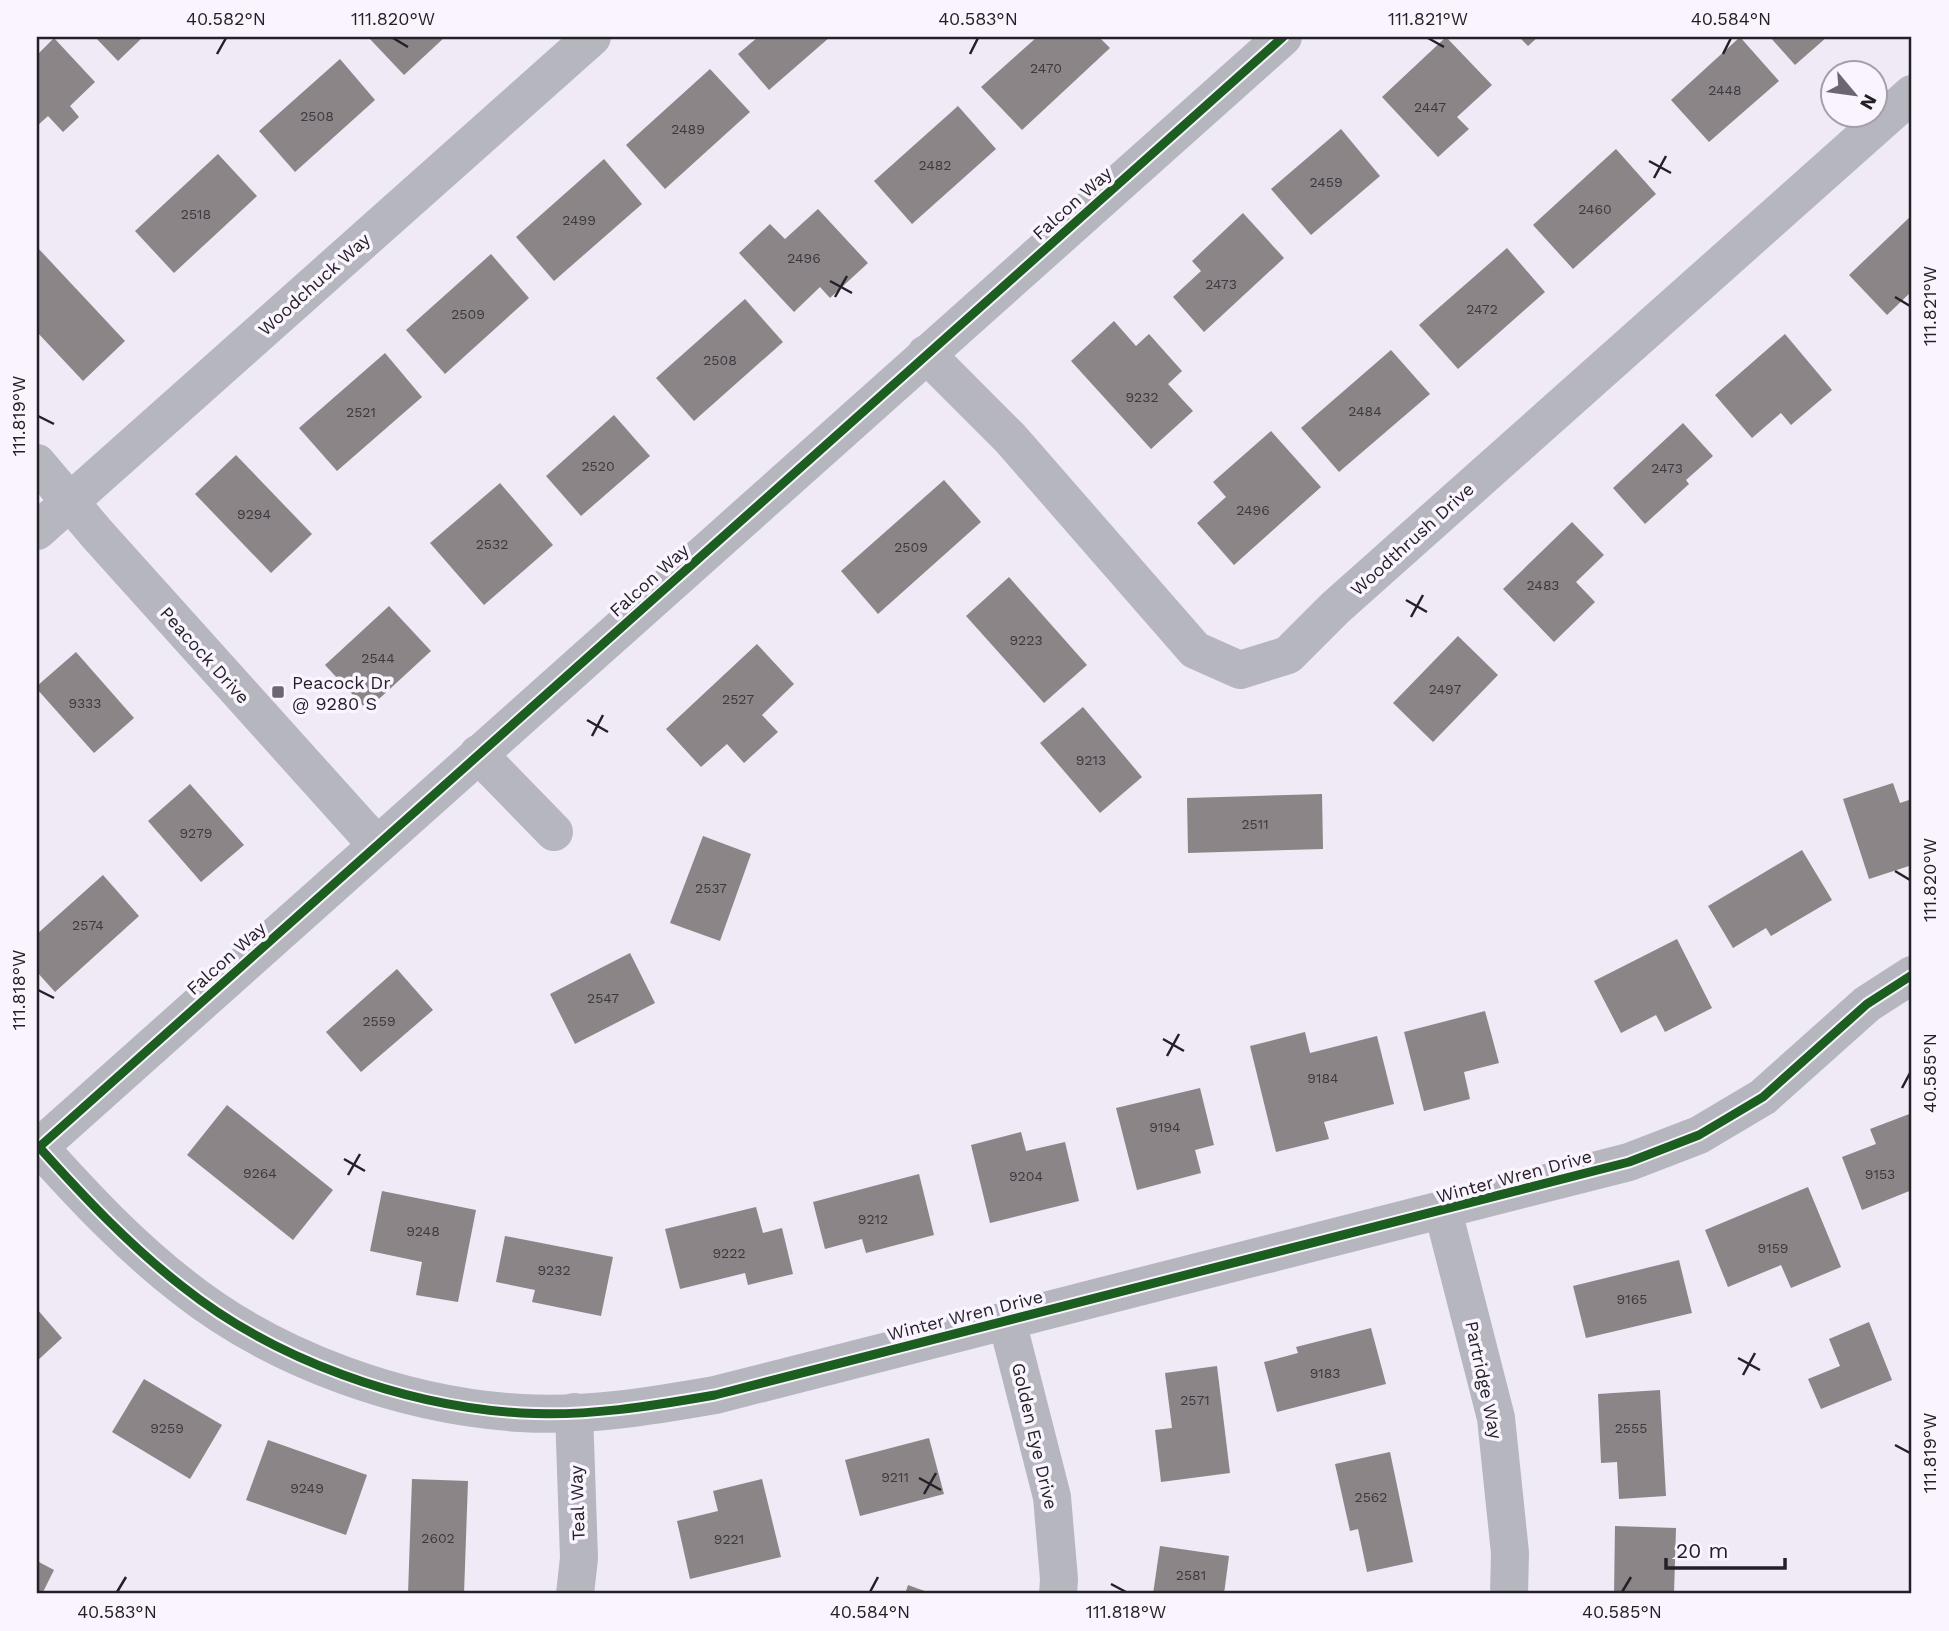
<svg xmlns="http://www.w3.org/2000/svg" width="1949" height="1631" font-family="'Work Sans',sans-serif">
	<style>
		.building { fill: #8b8587 }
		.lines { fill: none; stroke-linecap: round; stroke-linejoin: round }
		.minor { stroke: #b6b6bf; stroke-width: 38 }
		.cycleway-casing { stroke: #faf4fe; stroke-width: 13 }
		.cycleway { stroke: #1b5e20; stroke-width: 9 }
		.ticks { fill: none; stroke: #242028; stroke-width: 2.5 }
		.poi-dot { fill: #6b6670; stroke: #faf4fe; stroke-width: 2.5 }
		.labels { text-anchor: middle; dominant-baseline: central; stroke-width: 7; stroke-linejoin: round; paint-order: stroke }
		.number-label { font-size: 14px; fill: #3e3940 }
		.street-label { font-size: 18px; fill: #242028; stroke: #faf4fe }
		.poi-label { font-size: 18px; fill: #242028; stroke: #faf4fe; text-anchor: start }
		.neatline { fill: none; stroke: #242028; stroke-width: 2.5 }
		.ticks-label { font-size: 18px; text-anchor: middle; fill: #242028 }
	</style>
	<rect width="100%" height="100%" fill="#f0e9f6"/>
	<!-- building -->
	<g class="building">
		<polygon points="95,37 143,37 118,61"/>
		<polygon points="368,37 445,37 404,75"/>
		<polygon points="758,37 830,37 769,90 738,54"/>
		<polygon points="1037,37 1099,37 1110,48 1022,130 981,87"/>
		<polygon points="1446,37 1492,85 1457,117 1469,129 1438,157 1382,97"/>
		<polygon points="1519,37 1538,37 1528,46"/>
		<polygon points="1740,37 1779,81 1709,142 1671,100"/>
		<polygon points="1770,37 1827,37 1795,65"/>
		<polygon points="54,38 95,82 70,106 79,117 63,132 48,116 37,126 37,55"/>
		<polygon points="340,59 375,100 295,172 259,131"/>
		<polygon points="710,69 750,112 665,189 626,145"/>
		<polygon points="958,106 996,149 912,224 874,181"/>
		<polygon points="1341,129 1380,176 1311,235 1271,189"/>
		<polygon points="1616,149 1656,194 1573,269 1533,225"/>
		<polygon points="218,154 257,196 174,273 135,231"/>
		<polygon points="604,159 642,204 554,281 516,237"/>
		<polygon points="818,209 868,263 830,298 820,287 794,312 739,253 770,224 785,239"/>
		<polygon points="1243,213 1284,258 1204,332 1173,297 1201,271 1192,261"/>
		<polygon points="1912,215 1912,291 1887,315 1849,275"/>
		<polygon points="37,247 125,341 83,381 37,332"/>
		<polygon points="1507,248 1545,292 1458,369 1419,325"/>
		<polygon points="491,254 529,298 445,374 406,330"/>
		<polygon points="745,299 783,342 694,421 656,378"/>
		<polygon points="1114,321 1136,346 1149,334 1182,371 1168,384 1193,411 1151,449 1071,361"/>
		<polygon points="1785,334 1832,390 1791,425 1781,413 1752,438 1715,395"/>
		<polygon points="1391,350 1430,394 1339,472 1301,428"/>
		<polygon points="385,353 422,397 337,471 299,428"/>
		<polygon points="614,415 650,456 581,516 546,476"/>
		<polygon points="1683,423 1713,456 1686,480 1689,484 1645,524 1613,488"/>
		<polygon points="1271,431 1321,487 1234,565 1197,523 1226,497 1213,482"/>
		<polygon points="236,455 312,534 271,573 195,494"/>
		<polygon points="944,480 981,522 878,614 841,571"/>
		<polygon points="500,483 553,545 484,605 430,543"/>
		<polygon points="1572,522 1604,555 1576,582 1595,602 1554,642 1503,589"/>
		<polygon points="1009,577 1087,665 1044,703 966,616"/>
		<polygon points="389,606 431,651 367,710 325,665"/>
		<polygon points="1458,636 1498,675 1433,742 1393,703"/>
		<polygon points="757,644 794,684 762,715 778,732 744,763 727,744 701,767 666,729"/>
		<polygon points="76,652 134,718 94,753 37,689 37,686"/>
		<polygon points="1083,707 1142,777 1100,813 1040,743"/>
		<polygon points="1893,783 1900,803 1912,799 1912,865 1869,879 1843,799"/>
		<polygon points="190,784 244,845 201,882 148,821"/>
		<polygon points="1322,794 1323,849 1188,853 1187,798"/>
		<polygon points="703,836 751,854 720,941 670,923"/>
		<polygon points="1802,850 1832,900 1771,936 1766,928 1733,948 1708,906"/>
		<polygon points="103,875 139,916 55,992 37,972 37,934"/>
		<polygon points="1677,939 1712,1008 1665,1032 1656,1015 1621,1033 1594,981"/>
		<polygon points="630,953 655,1003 575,1044 550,994"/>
		<polygon points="397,969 433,1010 361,1072 326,1032"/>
		<polygon points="1485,1011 1499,1063 1464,1072 1470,1099 1424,1111 1404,1032"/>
		<polygon points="1305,1032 1310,1053 1377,1036 1394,1104 1324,1122 1329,1139 1276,1152 1250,1046"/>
		<polygon points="1200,1088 1214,1145 1195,1150 1201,1173 1137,1190 1116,1108"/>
		<polygon points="227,1105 333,1190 293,1240 187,1155"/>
		<polygon points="1912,1113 1912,1190 1862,1210 1842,1157 1876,1144 1870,1129"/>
		<polygon points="1021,1132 1026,1151 1065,1142 1079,1201 990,1223 971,1145"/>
		<polygon points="919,1174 934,1235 866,1253 862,1239 825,1249 813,1202"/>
		<polygon points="1808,1187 1841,1267 1791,1288 1781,1265 1728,1287 1705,1230"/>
		<polygon points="382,1191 476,1210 458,1302 416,1295 422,1262 370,1251"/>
		<polygon points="756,1207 763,1233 782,1228 793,1274 748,1285 745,1273 680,1289 665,1229"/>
		<polygon points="505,1236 613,1257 601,1316 532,1302 535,1290 496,1282"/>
		<polygon points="1679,1260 1692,1313 1586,1338 1573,1286"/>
		<polygon points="37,1309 62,1338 37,1361"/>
		<polygon points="1869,1322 1892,1380 1821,1409 1808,1379 1840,1366 1829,1339"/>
		<polygon points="1371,1328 1386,1384 1277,1412 1264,1362 1298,1353 1296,1347"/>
		<polygon points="1217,1366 1230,1473 1161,1482 1155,1430 1172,1428 1165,1373"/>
		<polygon points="144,1379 222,1425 190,1479 112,1432"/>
		<polygon points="1660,1390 1666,1496 1619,1499 1617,1462 1601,1463 1598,1394"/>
		<polygon points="929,1438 944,1494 860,1516 845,1460"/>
		<polygon points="268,1440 367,1475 346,1535 246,1500"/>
		<polygon points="1390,1452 1413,1562 1367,1572 1358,1529 1350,1531 1335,1464"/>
		<polygon points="412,1479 468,1481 464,1594 408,1594"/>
		<polygon points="762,1479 781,1557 690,1579 677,1521 718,1511 713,1491"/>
		<polygon points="1615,1526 1676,1528 1674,1594 1614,1594"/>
		<polygon points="1160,1546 1229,1556 1224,1594 1153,1594"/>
		<polygon points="37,1561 54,1570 42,1594 37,1594"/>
		<polygon points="908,1585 933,1594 905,1594"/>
	</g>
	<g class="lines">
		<!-- minor -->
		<g class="minor">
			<polyline points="926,354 1010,438 1195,650 1240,670 1288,655 1335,608 1912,94"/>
			<polyline points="37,463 97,534 376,844"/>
			<polyline points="37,531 592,37"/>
			<polyline points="478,754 554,832"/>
			<path d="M 39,1147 C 84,1197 130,1246 183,1287 C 275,1360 404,1406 521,1413 C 586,1417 652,1406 715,1395 L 1629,1162 L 1699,1135 L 1763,1097 L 1867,1004 L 1912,975"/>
			<polyline points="37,1149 1283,37"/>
			<polyline points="1443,1211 1496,1418 1510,1553 1509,1594"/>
			<polyline points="1007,1321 1052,1497 1059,1579 1058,1594"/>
			<polyline points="574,1412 579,1558 575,1594"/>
		</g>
		<!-- cycleway casing -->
		<g class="cycleway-casing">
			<g id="cycleway">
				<path d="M 39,1147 C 84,1197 130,1246 183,1287 C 275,1360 404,1406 521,1413 C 586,1417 652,1406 715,1395 L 1629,1162 L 1699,1135 L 1763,1097 L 1867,1004 L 1912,975"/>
				<polyline points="37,1149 1283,37"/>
			</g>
		</g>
		<!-- cycleway -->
		<use href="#cycleway" class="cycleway"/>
	</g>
	<!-- ticks -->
	<path class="ticks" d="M 393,38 L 408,47M 1428,38 L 1444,47M 217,54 L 226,38M 970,54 L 978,38M 1723,54 L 1731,38M 1649,161 L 1671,173M 1654,178 L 1666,156M 830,281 L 852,293M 835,297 L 847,276M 1895,297 L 1910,306M 38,416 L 54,424M 1406,600 L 1427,612M 1411,617 L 1423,595M 587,720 L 608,732M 592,736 L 603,715M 1895,871 L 1910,880M 38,990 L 54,998M 1163,1039 L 1184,1051M 1167,1056 L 1179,1034M 1902,1088 L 1910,1073M 344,1159 L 365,1171M 348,1175 L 360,1154M 1738,1358 L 1760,1370M 1743,1375 L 1755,1353M 1895,1445 L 1910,1453M 919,1478 L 941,1490M 924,1494 L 936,1473M 1111,1584 L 1126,1592M 117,1592 L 126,1577M 870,1592 L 878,1577M 1622,1592 L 1631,1577"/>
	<!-- markers -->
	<rect class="poi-dot" x="271" y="685" width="14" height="14" rx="3.5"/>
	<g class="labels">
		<!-- number labels -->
		<g class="number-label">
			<text x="1046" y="68">2470</text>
			<text x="1725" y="90">2448</text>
			<text x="1430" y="107">2447</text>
			<text x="317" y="116">2508</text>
			<text x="688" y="129">2489</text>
			<text x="935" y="165">2482</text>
			<text x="1326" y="182">2459</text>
			<text x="1595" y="209">2460</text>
			<text x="196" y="214">2518</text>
			<text x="579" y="220">2499</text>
			<text x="804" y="258">2496</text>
			<text x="1221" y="284">2473</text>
			<text x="1482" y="309">2472</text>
			<text x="468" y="314">2509</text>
			<text x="720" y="360">2508</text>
			<text x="1142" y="397">9232</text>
			<text x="1365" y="411">2484</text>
			<text x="361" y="412">2521</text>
			<text x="598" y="466">2520</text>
			<text x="1667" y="468">2473</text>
			<text x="1253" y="510">2496</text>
			<text x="254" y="514">9294</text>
			<text x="492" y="544">2532</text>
			<text x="911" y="547">2509</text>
			<text x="1543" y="585">2483</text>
			<text x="1026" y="640">9223</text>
			<text x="378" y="658">2544</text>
			<text x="1445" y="689">2497</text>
			<text x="738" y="699">2527</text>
			<text x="85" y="703">9333</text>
			<text x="1091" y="760">9213</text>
			<text x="1255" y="824">2511</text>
			<text x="196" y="833">9279</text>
			<text x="711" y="888">2537</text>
			<text x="88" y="925">2574</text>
			<text x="603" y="998">2547</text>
			<text x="379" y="1021">2559</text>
			<text x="1323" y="1078">9184</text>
			<text x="1165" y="1127">9194</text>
			<text x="260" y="1173">9264</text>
			<text x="1880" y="1174">9153</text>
			<text x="1026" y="1176">9204</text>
			<text x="873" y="1219">9212</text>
			<text x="423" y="1231">9248</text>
			<text x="1773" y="1248">9159</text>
			<text x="729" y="1253">9222</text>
			<text x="554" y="1270">9232</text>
			<text x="1632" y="1299">9165</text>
			<text x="1325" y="1373">9183</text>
			<text x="1195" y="1400">2571</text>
			<text x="167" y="1428">9259</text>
			<text x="1631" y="1428">2555</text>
			<text x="895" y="1477">9211</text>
			<text x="307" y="1488">9249</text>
			<text x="1371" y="1497">2562</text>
			<text x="438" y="1538">2602</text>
			<text x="729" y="1539">9221</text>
			<text x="1191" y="1575">2581</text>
		</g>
		<!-- street labels -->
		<g class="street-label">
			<text transform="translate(1072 203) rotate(-42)">Falcon Way</text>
			<text transform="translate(314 284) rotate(-42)">Woodchuck Way</text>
			<text transform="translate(1412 539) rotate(-42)">Woodthrush Drive</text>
			<text transform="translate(649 580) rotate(-42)">Falcon Way</text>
			<text transform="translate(205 655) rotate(48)">Peacock Drive</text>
			<text transform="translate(226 958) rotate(-42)">Falcon Way</text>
			<text transform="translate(1514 1176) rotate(-15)">Winter Wren Drive</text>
			<text transform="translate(965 1315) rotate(-14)">Winter Wren Drive</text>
			<text transform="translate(1484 1380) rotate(78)">Partridge Way</text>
			<text transform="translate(1035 1436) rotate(77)">Golden Eye Drive</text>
			<text transform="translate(577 1503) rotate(-92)">Teal Way</text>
		</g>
		<!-- poi labels -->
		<g class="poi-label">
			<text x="292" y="682">Peacock Dr<tspan x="292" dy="21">@ 9280 S</tspan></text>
		</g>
	</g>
	<!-- border -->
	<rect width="1949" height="1631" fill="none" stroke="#faf4fe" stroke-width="77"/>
	<!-- north arrow -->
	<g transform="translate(1854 94) rotate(119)"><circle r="33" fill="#faf4fe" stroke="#a49fa8" stroke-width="2"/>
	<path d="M0-5L12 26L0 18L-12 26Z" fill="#6b6670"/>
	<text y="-10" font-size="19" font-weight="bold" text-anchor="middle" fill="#242028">N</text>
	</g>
	<!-- scale -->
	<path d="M1666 1558v10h119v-10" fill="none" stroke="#242028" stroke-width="3.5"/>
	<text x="1676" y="1558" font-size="21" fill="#242028" stroke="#faf4fe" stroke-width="5" paint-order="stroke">20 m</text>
	<rect x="38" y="38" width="1872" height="1554" class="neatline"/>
	<g class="ticks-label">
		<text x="226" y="25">40.582°N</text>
		<text x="393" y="25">111.820°W</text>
		<text x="978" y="25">40.583°N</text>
		<text x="1428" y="25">111.821°W</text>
		<text x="1731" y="25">40.584°N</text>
		<text transform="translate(1930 306) rotate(-90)" y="6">111.821°W</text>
		<text transform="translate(19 416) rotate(-90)" y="6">111.819°W</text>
		<text transform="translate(1930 880) rotate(-90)" y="6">111.820°W</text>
		<text transform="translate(19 990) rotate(-90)" y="6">111.818°W</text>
		<text transform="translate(1930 1073) rotate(-90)" y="6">40.585°N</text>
		<text transform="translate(1930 1453) rotate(-90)" y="6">111.819°W</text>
		<text x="117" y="1618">40.583°N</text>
		<text x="870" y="1618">40.584°N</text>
		<text x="1126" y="1618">111.818°W</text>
		<text x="1622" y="1618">40.585°N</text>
	</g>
</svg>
